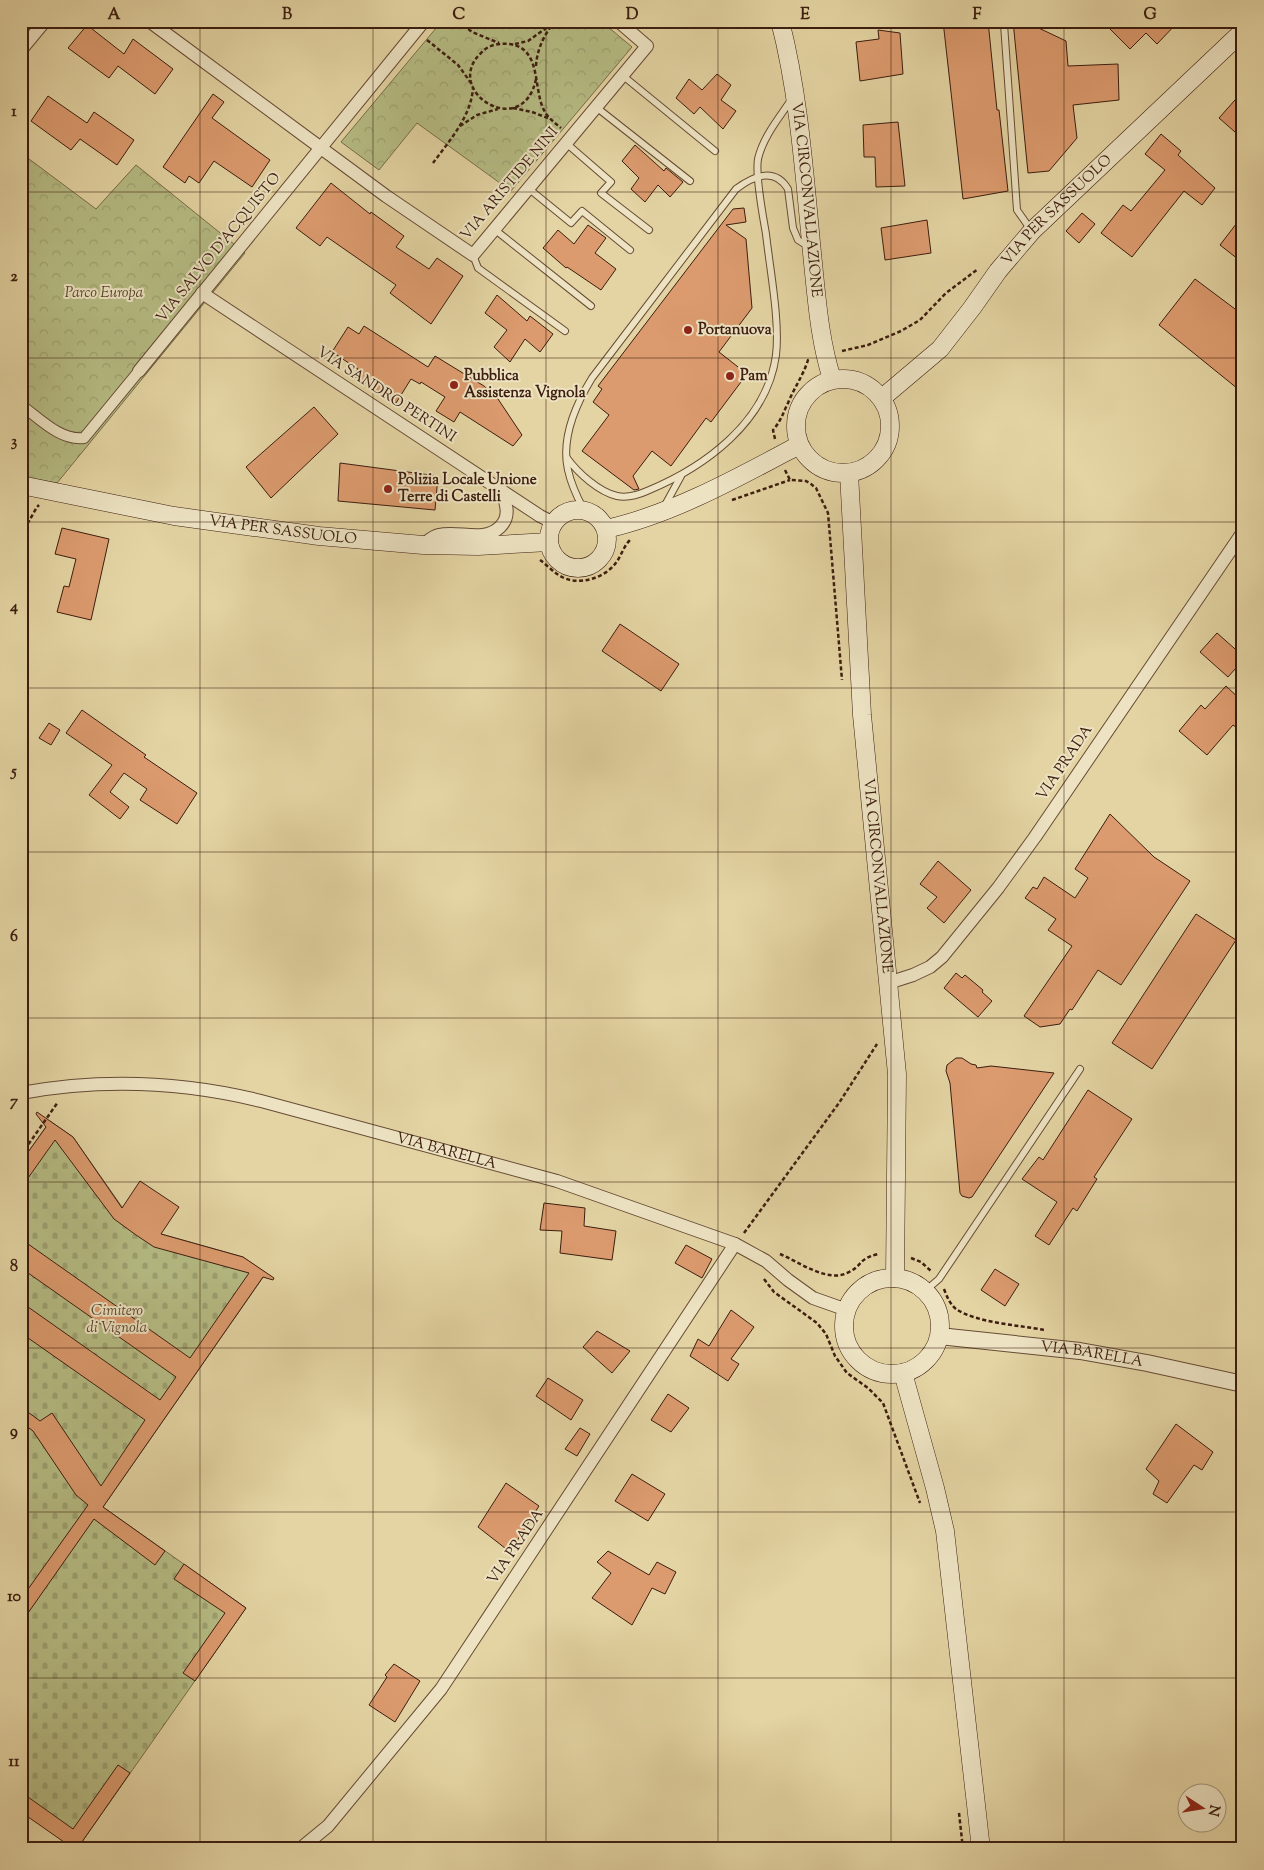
<svg xmlns="http://www.w3.org/2000/svg" width="1264" height="1870" font-family="'Sorts Mill Goudy',serif">
	<style>
		.cemetery { fill: url(#cemetery-stones); stroke: #796c4a }
		.park { fill: url(#park-crowns); stroke: #796c4a }
		.building { fill: #dc9b6e; stroke: #3c1d0f }
		.lines { fill: none; stroke-linecap: round; stroke-linejoin: round }
		.service-casing { stroke: #664b34; stroke-width: 8 }
		.pedestrian-casing { stroke: #664b34; stroke-width: 12 }
		.minor-casing { stroke: #664b34; stroke-width: 14 }
		.tertiary-casing { stroke: #664b34; stroke-width: 18 }
		.secondary-casing { stroke: #3c1d0f; stroke-width: 19 }
		.path { stroke: #3c1d0f; stroke-width: 2.5; stroke-dasharray: 4 2.5; stroke-linecap: butt }
		.service { stroke: #ede3c3; stroke-width: 6 }
		.pedestrian { stroke: #ede3c3; stroke-width: 10 }
		.minor { stroke: #ede3c3; stroke-width: 12 }
		.tertiary { stroke: #ede3c3; stroke-width: 16 }
		.secondary { stroke: #ede3c3; stroke-width: 18 }
		.grid { fill: none; stroke: #3c1d0f; stroke-width: 1; stroke-opacity: 0.55 }
		.poi-dot { fill: #8f2418; stroke: #ede3c3; stroke-width: 2 }
		.labels { text-anchor: middle; dominant-baseline: central; stroke-width: 4; stroke-linejoin: round; paint-order: stroke }
		.street-label { font-size: 15px; fill: #3c1d0f; stroke: #ede3c3 }
		.park-label { font-size: 15px; font-style: italic; fill: #5a452c; stroke: #ede3c3 }
		.poi-label { font-size: 15px; font-weight: bold; fill: #3c1d0f; stroke: #ede3c3; text-anchor: start }
		.neatline { fill: none; stroke: #3c1d0f; stroke-width: 2 }
		.grid-label { font-size: 16px; text-anchor: middle; font-weight: bold; fill: #3c1d0f }
	</style>
	<defs>
		<pattern id="cemetery-stones" width="16" height="16" patternUnits="userSpaceOnUse" patternTransform="scale(1.25)"><rect width="16" height="16" fill="#b6bc84"/><path d="M2 7V4a2 2 0 0 1 4 0v3zM10 15v-3a2 2 0 0 1 4 0v3z" fill="#9da171"/></pattern>
		<pattern id="park-crowns" width="20" height="18" patternUnits="userSpaceOnUse" patternTransform="scale(1.25)"><rect width="20" height="18" fill="#b6bc84"/><path d="M2 6a3 3 0 1 1 6 0M12 15a3 3 0 1 1 6 0" fill="none" stroke="#9da171"/></pattern>
	</defs>
	<rect width="100%" height="100%" fill="#e4d4a3"/>
	<filter id="stains"><feTurbulence type="fractalNoise" baseFrequency=".004" numOctaves="4"/><feColorMatrix values="0 0 0 0 .2 0 0 0 0 .09 0 0 0 0 .02 0 0 0 .5 -.17"/></filter>
	<radialGradient id="worn" r=".72"><stop offset=".6" stop-color="#630" stop-opacity="0"/><stop offset="1" stop-color="#630" stop-opacity=".3"/></radialGradient>
	<!-- cemetery -->
	<polygon class="cemetery" points="50,1121 73,1137 122,1207 161,1234 243,1257 266,1273 103,1507 246,1608 77,1849 21,1812 21,1162"/>
	<!-- park -->
	<g class="park">
		<polygon points="442,21 601,21 632,47 511,191 417,123 379,170 341,142"/>
		<polygon points="21,153 96,209 136,165 245,253 57,483 21,477"/>
	</g>
	<!-- building -->
	<g class="building">
		<polygon points="943,21 988,21 997,110 999,110 1008,191 963,199"/>
		<polygon points="1013,21 1024,21 1066,41 1068,66 1118,64 1119,100 1073,105 1077,138 1049,171 1028,173"/>
		<polygon points="1102,21 1179,21 1157,44 1146,33 1130,49"/>
		<polygon points="87,25 124,54 133,39 173,69 155,94 118,66 109,78 68,48"/>
		<polygon points="878,30 900,33 903,74 860,81 856,42 879,39"/>
		<polygon points="717,74 731,85 721,100 736,111 723,129 700,107 694,114 676,98 689,79 702,90"/>
		<polygon points="1243,91 1243,139 1219,118"/>
		<polygon points="213,94 224,102 212,118 270,160 252,187 214,161 199,183 189,176 185,183 163,167"/>
		<polygon points="48,96 87,123 94,112 134,140 117,165 80,139 71,150 31,121"/>
		<polygon points="898,122 905,186 876,187 875,157 864,157 863,125"/>
		<polygon points="1161,134 1181,151 1178,155 1215,188 1202,205 1184,191 1132,257 1101,233 1123,205 1131,211 1165,170 1145,154"/>
		<polygon points="635,145 664,171 666,168 683,182 670,197 658,185 645,202 631,189 639,178 622,161"/>
		<polygon points="331,183 370,214 371,212 404,236 396,247 429,269 437,258 463,276 431,324 390,293 396,285 327,237 320,246 296,228"/>
		<polygon points="744,208 746,222 726,225 746,239 752,308 719,352 747,374 711,422 706,418 671,466 652,451 633,476 639,489 634,490 582,451 609,415 593,402 602,389 598,386 733,209"/>
		<polygon points="1082,213 1095,224 1079,243 1066,231"/>
		<polygon points="1243,215 1243,263 1220,245"/>
		<polygon points="927,220 931,253 885,260 881,228"/>
		<polygon points="588,225 606,238 595,253 616,269 601,290 567,267 566,268 543,248 558,230 574,244"/>
		<polygon points="1195,279 1243,315 1243,393 1159,325"/>
		<polygon points="497,295 527,321 530,316 553,334 540,352 525,339 510,362 494,347 507,330 485,313"/>
		<polygon points="364,326 428,367 435,356 484,386 498,399 522,435 513,446 460,412 454,422 436,411 445,397 421,382 420,384 411,379 396,403 354,376 358,369 332,352 348,327 359,334"/>
		<polygon points="314,407 338,434 271,498 246,467"/>
		<polygon points="340,463 438,476 435,510 338,501"/>
		<polygon points="62,528 109,539 91,620 57,612 64,586 69,587 76,559 55,554"/>
		<polygon points="620,624 679,664 661,691 602,651"/>
		<polygon points="1217,633 1243,656 1243,660 1228,677 1200,652"/>
		<polygon points="1226,686 1243,702 1243,722 1237,728 1233,725 1207,755 1179,731 1201,705 1205,709"/>
		<polygon points="82,710 146,755 144,757 197,793 177,824 140,800 147,789 124,773 110,792 129,807 120,819 89,795 112,765 66,733"/>
		<polygon points="49,723 60,730 51,745 39,738"/>
		<polygon points="1110,814 1154,857 1190,881 1121,985 1098,970 1072,1010 1070,1009 1060,1024 1040,1027 1024,1016 1072,946 1048,930 1056,919 1025,898 1033,887 1037,889 1044,877 1075,898 1088,878 1075,869"/>
		<polygon points="938,861 971,890 944,923 927,908 937,897 920,884"/>
		<polygon points="1196,914 1236,940 1152,1069 1112,1043"/>
		<polygon points="956,973 962,978 965,975 983,990 982,992 992,1001 978,1017 944,988"/>
		<polygon points="956,1058 962,1058 971,1064 976,1065 977,1068 991,1066 1054,1073 972,1197 969,1198 962,1196 960,1193 950,1083 946,1071 947,1065"/>
		<polygon points="1088,1090 1132,1119 1094,1177 1097,1179 1077,1211 1073,1208 1049,1245 1035,1236 1057,1202 1022,1179 1039,1157 1043,1160"/>
		<polygon points="37,1112 73,1137 122,1208 140,1181 179,1207 161,1234 243,1257 274,1278 273,1280 263,1277 103,1507 165,1551 155,1565 94,1519 21,1623 21,1599 88,1505 76,1495 33,1431 21,1422 21,1407 40,1421 52,1413 101,1486 145,1420 21,1333 21,1302 160,1400 176,1377 21,1268 21,1239 190,1358 249,1273 154,1247 136,1235 114,1219 55,1140 21,1188 21,1162 46,1127 36,1114"/>
		<polygon points="544,1203 585,1208 584,1226 616,1231 612,1260 560,1253 562,1231 540,1230"/>
		<polygon points="686,1245 712,1259 702,1278 675,1263"/>
		<polygon points="995,1269 1019,1284 1005,1306 981,1290"/>
		<polygon points="731,1310 754,1327 731,1359 739,1364 728,1381 690,1356 698,1339 709,1346"/>
		<polygon points="597,1331 630,1351 612,1373 583,1347"/>
		<polygon points="548,1378 583,1400 571,1420 536,1396"/>
		<polygon points="668,1394 689,1408 671,1432 651,1420"/>
		<polygon points="1176,1424 1213,1452 1202,1470 1194,1465 1167,1503 1153,1494 1159,1481 1146,1469"/>
		<polygon points="580,1428 590,1434 577,1456 565,1449"/>
		<polygon points="632,1474 665,1494 648,1521 615,1501"/>
		<polygon points="506,1483 539,1506 510,1552 478,1527"/>
		<polygon points="608,1551 649,1575 657,1562 676,1572 665,1594 652,1588 632,1625 592,1598 611,1573 597,1562"/>
		<polygon points="184,1564 246,1608 195,1681 183,1673 225,1613 174,1579"/>
		<polygon points="394,1664 420,1681 395,1722 369,1705 387,1677 385,1675"/>
		<polygon points="118,1765 130,1773 77,1849 74,1849 21,1812 21,1792 73,1829"/>
	</g>
	<g class="lines">
		<!-- service casing -->
		<g class="service-casing">
			<g id="service">
				<polyline points="1004,24 1017,210 1031,230"/>
				<polyline points="622,75 715,151"/>
				<polyline points="596,107 690,181"/>
				<polyline points="566,143 611,182 601,193 649,230"/>
				<polyline points="528,188 571,223 582,211 630,250"/>
				<polyline points="494,229 591,306"/>
				<polyline points="473,255 478,268 565,331"/>
				<path d="M 567,458 C 578,473 599,492 617,496 C 627,498 638,495 647,491 C 705,467 767,422 776,355 C 780,321 770,270 766,234 C 763,216 755,176 758,159 C 763,137 779,118 791,100"/>
				<polyline points="664,507 681,476"/>
				<path d="M 584,510 C 577,497 571,484 568,470 C 561,439 576,404 592,378 L 736,189 C 752,177 774,166 788,189 L 793,228 L 798,240 L 809,247"/>
				<polyline points="925,1291 939,1279 1080,1069"/>
			</g>
		</g>
		<!-- pedestrian casing -->
		<g class="pedestrian-casing">
			<path id="pedestrian" d="M 21,405 C 39,418 60,441 84,438 L 139,371"/>
		</g>
		<!-- minor casing -->
		<g class="minor-casing">
			<g id="minor">
				<polyline points="149,21 386,196 473,255 647,46 618,21"/>
				<polyline points="21,50 45,21"/>
				<polyline points="202,293 540,516 554,523"/>
				<polyline points="139,371 424,21"/>
				<path d="M 423,545 C 428,541 433,536 439,535 C 458,530 484,543 500,527 C 511,516 506,504 502,491"/>
				<polyline points="888,983 913,975 930,967 942,957 998,888 1035,837 1243,532"/>
				<path id="s1" d="M 21,1093 C 103,1078 180,1081 261,1101 L 557,1181 L 735,1244 L 766,1261 L 788,1280 L 813,1298 L 847,1310"/>
				<polyline points="300,1849 328,1826 441,1689 735,1244"/>
			</g>
		</g>
		<!-- tertiary casing -->
		<g class="tertiary-casing">
			<g id="tertiary">
				<path id="s2" d="M 939,1336 L 1080,1351 L 1147,1363 L 1243,1384"/>
			</g>
		</g>
		<!-- secondary casing -->
		<g class="secondary-casing">
			<g id="secondary">
				<path id="s3" d="M 780,21 C 800,98 805,184 813,263 C 817,302 820,342 832,379"/>
				<circle cx="843" cy="426" r="47"/>
				<path id="s4" d="M 882,398 L 940,349 L 972,308 L 998,271 L 1032,231 L 1243,31"/>
				<path id="s5" d="M 849,473 L 862,715 L 897,1074 L 895,1278"/>
				<path id="s6" d="M 21,485 L 174,516 L 319,536 L 423,545 L 478,546 L 549,542"/>
				<circle cx="578" cy="539" r="29"/>
				<path d="M 606,529 C 673,514 739,477 799,445"/>
				<circle cx="892" cy="1326" r="48"/>
				<polyline points="903,1373 935,1488 945,1531 981,1849"/>
			</g>
		</g>
		<!-- path -->
		<g class="path">
			<polyline points="458,21 472,32 499,43"/>
			<polyline points="427,40 458,65 471,83"/>
			<polyline points="515,44 528,41 549,26"/>
			<path d="M 536,66 C 537,49 544,35 555,21"/>
			<path d="M 536,79 C 523,142 441,91 481,53 C 488,45 498,43 509,44 C 543,48 532,90 545,112 C 549,119 555,123 561,128"/>
			<polyline points="513,108 532,112 548,118"/>
			<polyline points="460,126 477,115 498,109"/>
			<path d="M 433,163 C 449,141 471,117 473,88"/>
			<polyline points="21,201 27,194"/>
			<polyline points="842,351 868,345 901,331 920,320 946,293 978,269"/>
			<path d="M 775,439 L 773,430 C 781,421 783,413 788,403 C 794,388 803,376 808,360 L 810,359"/>
			<polyline points="785,470 790,480 806,481 811,484 816,488 828,513 842,680"/>
			<polyline points="732,500 790,480"/>
			<polyline points="21,535 37,507 39,505"/>
			<path d="M 21,556 C 30,568 29,580 21,592"/>
			<path d="M 540,560 C 547,565 554,573 562,577 C 579,586 604,578 615,564 C 621,557 623,547 630,540"/>
			<polyline points="21,1155 58,1102"/>
			<polyline points="744,1233 839,1103 877,1044"/>
			<path d="M 780,1254 C 799,1262 829,1284 849,1272 C 863,1265 858,1259 878,1254"/>
			<polyline points="911,1258 921,1262 931,1271"/>
			<polyline points="764,1279 774,1292 817,1323 826,1334 835,1356 847,1373 868,1388 883,1403 920,1503"/>
			<path d="M 944,1289 C 947,1297 950,1304 956,1309 C 977,1323 1019,1325 1044,1330"/>
			<polyline points="959,1813 963,1849"/>
		</g>
		<!-- service -->
		<use href="#service" class="service"/>
		<!-- pedestrian -->
		<use href="#pedestrian" class="pedestrian"/>
		<!-- minor -->
		<use href="#minor" class="minor"/>
		<!-- tertiary -->
		<use href="#tertiary" class="tertiary"/>
		<!-- secondary -->
		<use href="#secondary" class="secondary"/>
	</g>
	<!-- grid -->
	<path class="grid" d="M 200,21 L 200,1849M 373,21 L 373,1849M 546,21 L 546,1849M 718,21 L 718,1849M 891,21 L 891,1849M 1064,21 L 1064,1849M 21,192 L 1243,192M 21,358 L 1243,358M 21,522 L 1243,522M 21,688 L 1243,688M 21,852 L 1243,852M 21,1018 L 1243,1018M 21,1182 L 1243,1182M 21,1348 L 1243,1348M 21,1512 L 1243,1512M 21,1678 L 1243,1678"/>
	<!-- markers -->
	<g class="poi-dot">
		<circle cx="688" cy="330" r="5"/>
		<circle cx="730" cy="376" r="5"/>
		<circle cx="454" cy="385" r="5"/>
		<circle cx="388" cy="489" r="5"/>
	</g>
	<g class="labels">
		<!-- street labels -->
		<g class="street-label">
			<text transform="translate(510 184) rotate(-50)">VIA ARISTIDE NINI</text>
			<text stroke="none"><textPath href="#s3" startOffset="181">VIA CIRCONVALLAZIONE</textPath></text>
			<text stroke="none"><textPath href="#s4" startOffset="258">VIA PER SASSUOLO</textPath></text>
			<text transform="translate(219 248) rotate(-51)">VIA SALVO D'ACQUISTO</text>
			<text transform="translate(386 395) rotate(33)">VIA SANDRO PERTINI</text>
			<text stroke="none"><textPath href="#s6" startOffset="266">VIA PER SASSUOLO</textPath></text>
			<text transform="translate(1065 763) rotate(-56)">VIA PRADA</text>
			<text stroke="none"><textPath href="#s5" startOffset="404">VIA CIRCONVALLAZIONE</textPath></text>
			<text stroke="none"><textPath href="#s1" startOffset="434">VIA BARELLA</textPath></text>
			<text stroke="none"><textPath href="#s2" startOffset="154">VIA BARELLA</textPath></text>
			<text transform="translate(516 1547) rotate(-56)">VIA PRADA</text>
		</g>
		<!-- park labels -->
		<g class="park-label">
			<text x="104" y="293">Parco Europa</text>
			<text x="117" y="1311">Cimitero<tspan x="117" dy="17">di Vignola</tspan></text>
		</g>
		<!-- poi labels -->
		<g class="poi-label">
			<text x="698" y="330">Portanuova</text>
			<text x="464" y="376">Pubblica<tspan x="464" dy="17">Assistenza Vignola</tspan></text>
			<text x="740" y="376">Pam</text>
			<text x="398" y="480">Polizia Locale Unione<tspan x="398" dy="17">Terre di Castelli</tspan></text>
		</g>
	</g>
	<!-- margin -->
	<rect width="1264" height="1870" fill="none" stroke="#e4d4a3" stroke-width="55"/>
	<!-- north arrow -->
	<g transform="translate(1202 1808) rotate(102)"><circle r="24" fill="#ede3c3" stroke="#a6947b"/>
	<path d="M0-4L9 19L0 12L-9 19Z" fill="#8f2418"/>
	<text y="-8" font-size="14" font-weight="bold" text-anchor="middle" fill="#3c1d0f">N</text>
	</g>
	<rect x="28" y="28" width="1208" height="1814" class="neatline"/>
	<g class="grid-label">
		<text x="114" y="19">A</text>
		<text x="287" y="19">B</text>
		<text x="459" y="19">C</text>
		<text x="632" y="19">D</text>
		<text x="805" y="19">E</text>
		<text x="977" y="19">F</text>
		<text x="1150" y="19">G</text>
		<text x="14" y="116">1</text>
		<text x="14" y="281">2</text>
		<text x="14" y="446">3</text>
		<text x="14" y="611">4</text>
		<text x="14" y="776">5</text>
		<text x="14" y="941">6</text>
		<text x="14" y="1106">7</text>
		<text x="14" y="1271">8</text>
		<text x="14" y="1436">9</text>
		<text x="14" y="1601">10</text>
		<text x="14" y="1766">11</text>
	</g>
	<rect width="100%" height="100%" filter="url(#stains)"/>
	<rect width="100%" height="100%" fill="url(#worn)"/>
</svg>
